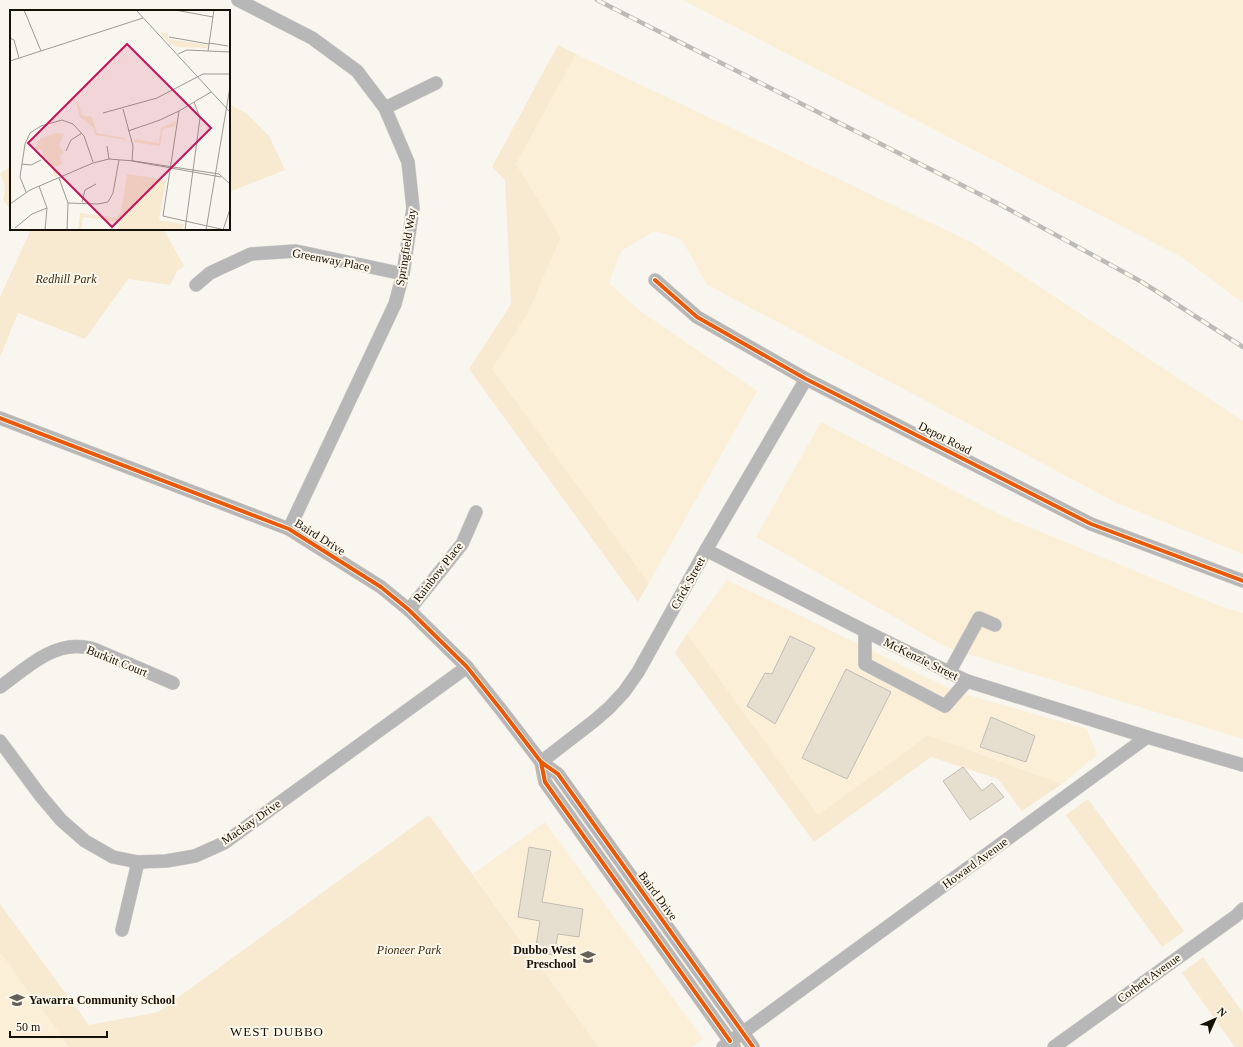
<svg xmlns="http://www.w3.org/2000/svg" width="1243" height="1047" font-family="Georgia,serif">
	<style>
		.built { fill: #fbefd7 }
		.green { fill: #f7ead0 }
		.building { fill: #e6dfd0; stroke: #c1bdb5 }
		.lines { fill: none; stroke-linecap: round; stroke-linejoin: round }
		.minor-casing { stroke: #d4d1cb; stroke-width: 14 }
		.minor { stroke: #b7b7b8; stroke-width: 13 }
		.rail-casing { stroke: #bdbab8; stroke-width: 4.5 }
		.rail { stroke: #fdf7eb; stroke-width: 3; stroke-dasharray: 9; stroke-linecap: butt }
		.cycleway-casing { stroke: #fdf7eb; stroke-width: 6 }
		.cycleway { stroke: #e8590c; stroke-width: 4 }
		.labels { text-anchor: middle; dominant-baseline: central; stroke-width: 4; stroke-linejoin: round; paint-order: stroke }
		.street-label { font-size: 12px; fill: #161106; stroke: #fdf7eb }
		.park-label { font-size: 12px; font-style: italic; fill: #3b2e13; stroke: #fdf7eb }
		.poi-label { font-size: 12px; font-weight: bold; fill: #161106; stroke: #fdf7eb; text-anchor: end }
		.neighbourhood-label { font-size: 13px; letter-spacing: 1px; fill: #161106; stroke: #fdf7eb }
		.inset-road { fill: none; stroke: #9e9a92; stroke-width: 1 }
		.view { fill: #c2185b; fill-opacity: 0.15; stroke: #c2185b; stroke-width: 2 }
		.inset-edge { fill: none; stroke: #161106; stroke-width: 2 }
	</style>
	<rect width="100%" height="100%" fill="#f9f6ef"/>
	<!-- built -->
	<g class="built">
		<polygon points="683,0 1243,0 1243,303 1183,258"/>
		<polygon points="576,54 973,243 1243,421 1243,554 1115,502 706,284 695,262 681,239 654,231 621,251 609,283 639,310 757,391 649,583 492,369 528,313 561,237 516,164"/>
		<polygon points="821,422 1005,517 1222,607 1243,613 1243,739 946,647 756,537"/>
		<polygon points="727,580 957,692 1087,729 1097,755 1062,784 928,735 818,815 687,634"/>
		<polygon points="545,822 703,1039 692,1047 599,1047 473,874"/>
		<polygon points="0,952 69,1047 0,1047"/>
	</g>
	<!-- green -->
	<g class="green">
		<polygon points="558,45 576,54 516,164 561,237 528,313 492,369 649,583 638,602 469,369 511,304 505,180 492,167"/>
		<polygon points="229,104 246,113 269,136 285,170 229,192"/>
		<path d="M 11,166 L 11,210 L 3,200 C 6,190 5,183 0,174 Z"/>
		<polygon points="27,229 167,229 165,232 184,266 177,271 170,285 128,279 85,339 18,313 0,357 0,297 30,232"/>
		<polygon points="687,634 818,815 928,735 1062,784 1022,811 998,779 931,757 814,842 675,653"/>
		<polygon points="1088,799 1184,931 1162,947 1066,815"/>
		<polygon points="429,815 599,1047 69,1047 0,952 0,904 89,1025 158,1012"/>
		<polygon points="1203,957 1243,1013 1243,1047 1235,1047 1182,973"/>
	</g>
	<!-- building -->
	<g class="building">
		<polygon points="790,636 815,648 775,724 747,706 765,673 772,674"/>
		<polygon points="846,669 891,692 847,779 802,758"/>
		<polygon points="991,717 1035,736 1026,762 980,747"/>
		<polygon points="963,767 982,791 992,783 1004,797 970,820 943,781"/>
		<polygon points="529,847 551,851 542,902 583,909 579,937 558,934 554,955 535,952 540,921 518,917"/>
	</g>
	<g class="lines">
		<!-- minor casing -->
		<g class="minor-casing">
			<g id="minor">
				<polyline points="238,0 312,38 357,71 385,108 408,162 413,208 403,274 395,304 289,529"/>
				<polyline points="385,108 436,83"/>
				<polyline points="655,280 697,317 806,379 1091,524 1243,581"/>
				<polyline points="196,285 210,273 251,254 296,251 403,274"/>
				<polyline points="0,418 289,529 381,587 409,610 467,667 502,711 541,762 558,774 753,1047"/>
				<polyline points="706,550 865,631 967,681 1147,737"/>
				<polyline points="409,610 462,544 476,512"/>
				<polyline points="865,631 865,664 945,706 967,681"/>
				<polyline points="949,673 979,618 995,625"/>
				<path d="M 0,687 C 24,670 52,642 84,647 C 88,647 93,649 96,650 L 173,683"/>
				<polyline points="0,741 40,795 61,820 85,841 113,857 138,862 166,861 195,856 224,843 467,667"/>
				<polyline points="541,762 594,721 609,708 624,692 638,672 706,550 806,379"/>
				<polyline points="541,762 545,782 734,1047"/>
				<polyline points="122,930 138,862"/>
				<polyline points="723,1047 1147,737 1243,765"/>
				<polyline points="1054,1047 1236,916 1243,909"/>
			</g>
		</g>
		<!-- minor -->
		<use href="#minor" class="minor"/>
		<!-- rail casing -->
		<g class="rail-casing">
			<polyline id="rail" points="597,0 1001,205 1142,282 1243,347"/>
		</g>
		<!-- rail -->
		<use href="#rail" class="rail"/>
		<!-- cycleway casing -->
		<g class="cycleway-casing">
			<g id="cycleway">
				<polyline points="655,280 697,317 806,379 1091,524 1243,581"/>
				<polyline points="0,418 289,529 381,587 409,610 467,667 502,711 541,762 558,774 753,1047"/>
				<polyline points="541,762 545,782 730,1041"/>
			</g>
		</g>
		<!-- cycleway -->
		<use href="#cycleway" class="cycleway"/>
	</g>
	<!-- icons -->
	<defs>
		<g id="school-bare" transform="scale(1.2)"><path d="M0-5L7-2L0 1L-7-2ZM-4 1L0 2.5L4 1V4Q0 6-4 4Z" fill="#656158" stroke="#fdf7eb" stroke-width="2.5" paint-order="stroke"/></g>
	</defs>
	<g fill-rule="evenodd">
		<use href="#school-bare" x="588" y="957"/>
		<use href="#school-bare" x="17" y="1000"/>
	</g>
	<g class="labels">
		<!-- street labels -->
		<g class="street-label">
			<text transform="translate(406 247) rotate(-81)">Springfield Way</text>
			<text transform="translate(331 260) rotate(11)">Greenway Place</text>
			<text transform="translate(945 438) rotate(27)">Depot Road</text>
			<text transform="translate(320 537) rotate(32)">Baird Drive</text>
			<text transform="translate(438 572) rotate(-52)">Rainbow Place</text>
			<text transform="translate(688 583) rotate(-61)">Crick Street</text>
			<text transform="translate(921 659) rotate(26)">McKenzie Street</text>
			<text transform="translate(117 661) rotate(22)">Burkitt Court</text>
			<text transform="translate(251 822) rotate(-35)">Mackay Drive</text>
			<text transform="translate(975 863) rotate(-36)">Howard Avenue</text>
			<text transform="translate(658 896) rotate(54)">Baird Drive</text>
			<text transform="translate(1149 978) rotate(-36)">Corbett Avenue</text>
		</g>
		<!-- park labels -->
		<g class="park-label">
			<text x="66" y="279">Redhill Park</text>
			<text x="409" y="950">Pioneer Park</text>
		</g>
		<!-- poi labels -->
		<g class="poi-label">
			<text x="576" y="950">Dubbo West<tspan x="576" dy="14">Preschool</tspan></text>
			<text x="29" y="1000" text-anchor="start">Yawarra Community School</text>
		</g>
		<!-- neighbourhood labels -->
		<g class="neighbourhood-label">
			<text x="277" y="1031">WEST DUBBO</text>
		</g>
	</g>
	<!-- overview -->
	<g transform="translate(10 10)">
		<rect width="220" height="220" fill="#f9f6ef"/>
		<path d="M 150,22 L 158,24 L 158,29 L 198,35 L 197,38 L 167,37 L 159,33 ZM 66,92 L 68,92 L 72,105 L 82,107 L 87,123 L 116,128 L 117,130 L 85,125 L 83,117 L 70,107 ZM 166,111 L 165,116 L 153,119 L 150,136 L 124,132 L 124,129 L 149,133 L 151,118 ZM 46,123 L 54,124 L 49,136 L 54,143 L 50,146 L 52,154 L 44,157 L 48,166 L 45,167 L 39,150 L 32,147 L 33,140 L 24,139 L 31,128 ZM 117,164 L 156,170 L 149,210 L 174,214 L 173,220 L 108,220 L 109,212 L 73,207 L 71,220 L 68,220 L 70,203 L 107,208 L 111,202 Z" fill="#f7ead0"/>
		<path class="inset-road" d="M 14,0 L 31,41M 126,0 L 220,102M 165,0 L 203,7M 159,27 L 199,34M 0,28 L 4,30 L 9,48M 199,33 L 218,36M 198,41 L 204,0M 168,44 L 177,40 L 220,42M 0,51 L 133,8M 201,82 L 169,101 L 153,206 L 215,220M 113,99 L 123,136 L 122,151M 93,103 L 147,88 L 193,64 L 220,64M 118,121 L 150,110 L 169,101M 97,136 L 99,149M 56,141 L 61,130 L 72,123M 122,151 L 211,167M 12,154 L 21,155 L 31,150M 49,168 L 58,193 L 57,220M 29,176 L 37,198 L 35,220M 16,182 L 10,167 L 15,134 L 20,123 L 31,116 L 52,110 L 63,114 L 74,126 L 83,152M 72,192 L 75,180 L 86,174M 58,193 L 88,194 L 98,192 L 103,183 L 109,150M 0,194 L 20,180 L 83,153 L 99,149 L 124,151 L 209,164 L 220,174M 5,218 L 22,204 L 37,198M 175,220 L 190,108 L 184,92M 196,220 L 220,77M 213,220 L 220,199"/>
		<path class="view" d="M 117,34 L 201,118 L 102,217 L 18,133 Z"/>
		<rect width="220" height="220" class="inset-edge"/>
	</g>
	<!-- north arrow -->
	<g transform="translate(1215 1019) rotate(45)" stroke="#fdf7eb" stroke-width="3" paint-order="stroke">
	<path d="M0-3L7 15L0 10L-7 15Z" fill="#161106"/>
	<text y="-6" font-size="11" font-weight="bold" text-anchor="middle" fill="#161106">N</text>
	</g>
	<!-- scale -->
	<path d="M10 1031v6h97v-6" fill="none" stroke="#161106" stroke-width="2"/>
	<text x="16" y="1031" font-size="12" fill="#161106" stroke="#fdf7eb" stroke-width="3" paint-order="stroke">50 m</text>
</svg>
